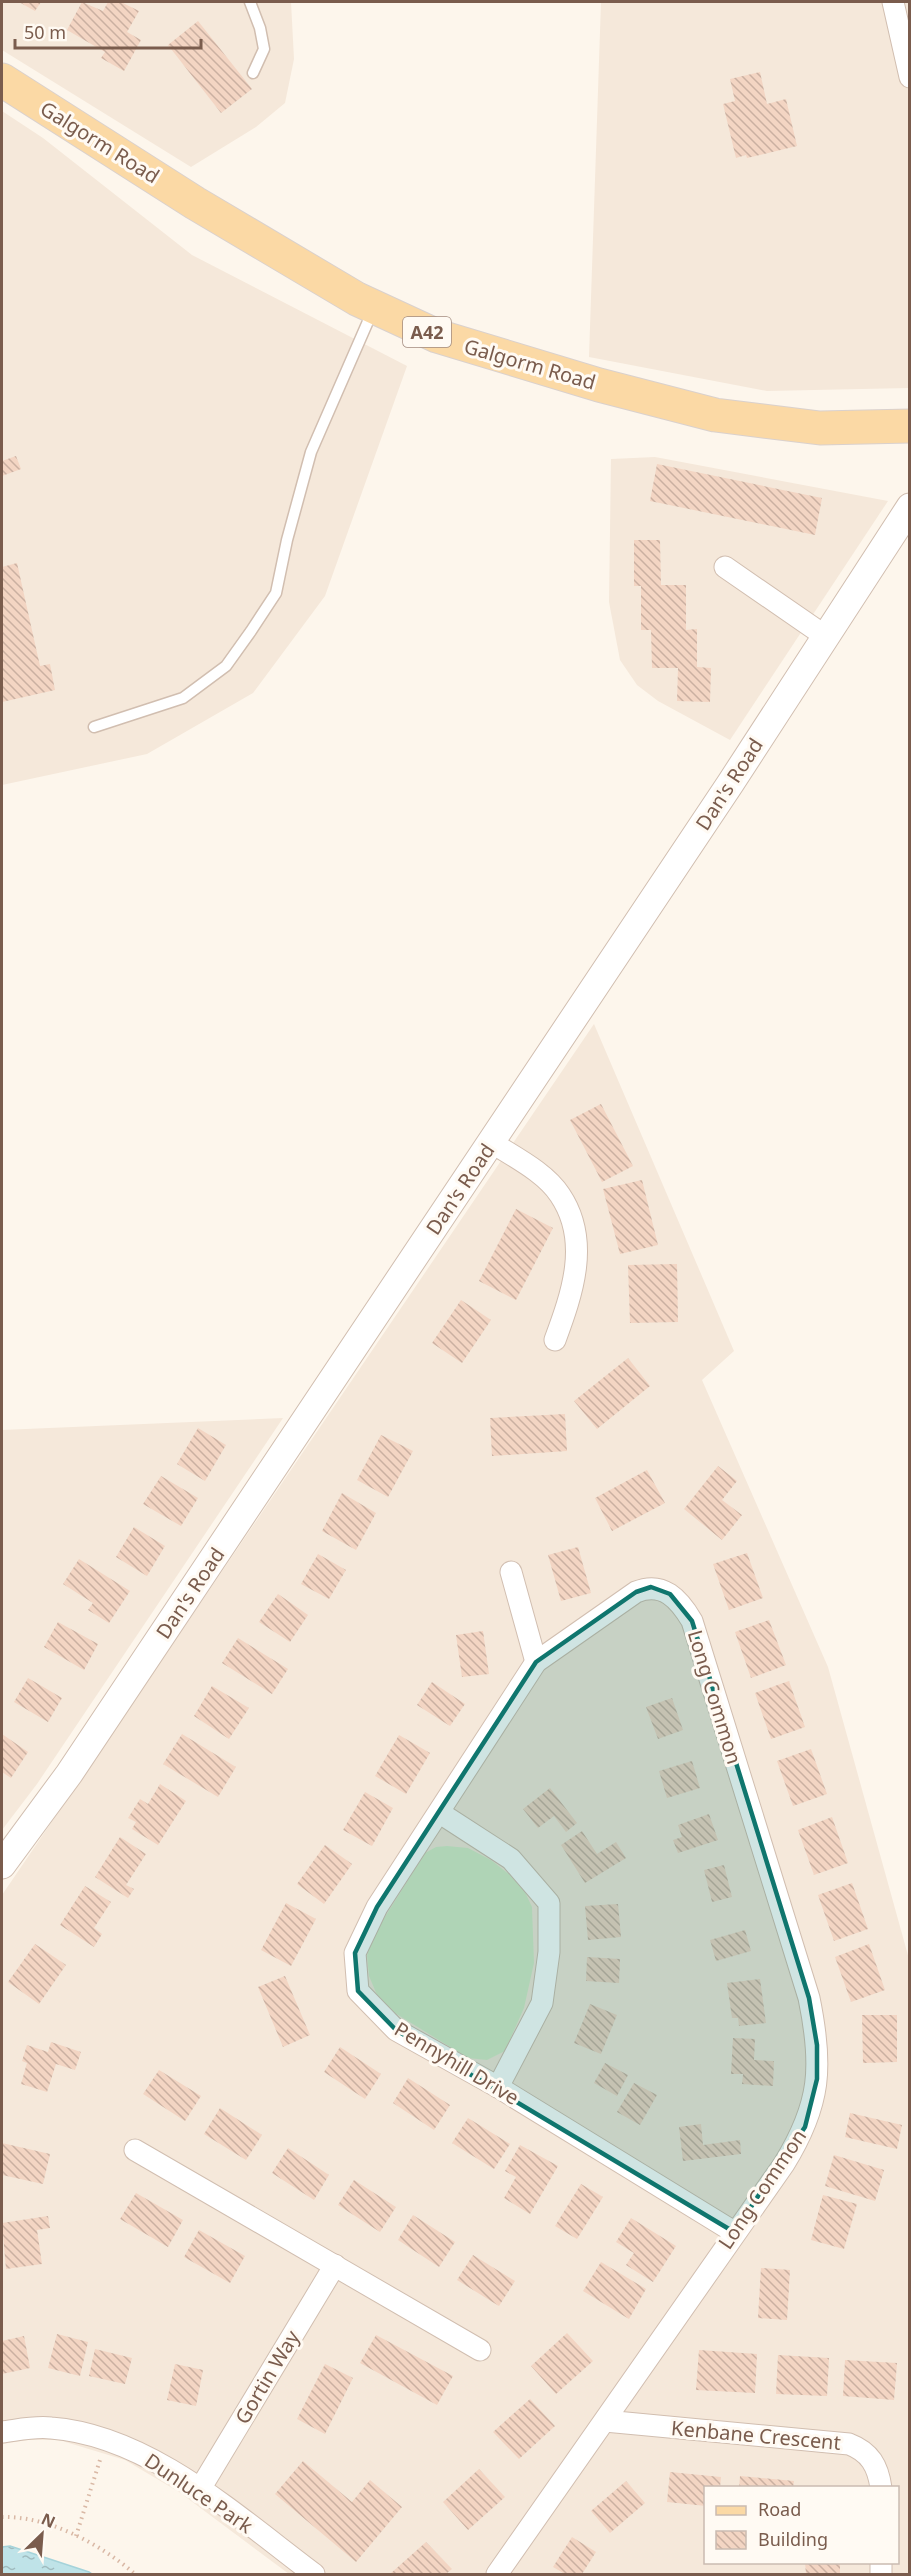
<svg xmlns="http://www.w3.org/2000/svg" width="911" height="2576" font-family="'Noto Sans',sans-serif">
	<style>
		.residential { fill: #f5e8da; fill-rule: evenodd }
		.grass { fill: #d8ecc9 }
		.water { fill: url(#water-ripples); stroke: #a5d3da; stroke-width: 1.5 }
		.building { fill: url(#building-back-hatch) }
		.lines { fill: none; stroke-linecap: round; stroke-linejoin: round }
		.service-casing { stroke: #d1beb0; stroke-width: 13 }
		.minor-casing { stroke: #d1beb0; stroke-width: 23 }
		.tertiary-casing { stroke: #d1beb0; stroke-width: 29 }
		.primary-casing { stroke: #dad1cd; stroke-width: 35 }
		.path { stroke: #d9b8a5; stroke-width: 4; stroke-dasharray: 1.5 4.5; stroke-linecap: butt }
		.service { stroke: #fff; stroke-width: 10 }
		.minor { stroke: #fff; stroke-width: 21 }
		.tertiary { stroke: #fff; stroke-width: 27 }
		.primary { stroke: #fbd9a5; stroke-width: 33 }
		.marked { fill: #0f766e; fill-opacity: 0.2; stroke: #0f766e; stroke-width: 4.5; stroke-linejoin: round }
		.labels { text-anchor: middle; dominant-baseline: central; stroke-width: 6; stroke-linejoin: round; paint-order: stroke }
		.shield { fill: #fffaf3; stroke: #a28b7f; stroke-width: 1.5 }
		.shield-label { font-size: 18px; font-weight: bold; fill: #7a5c4d }
		.street-label { font-size: 20px; fill: #7a5c4d; stroke: #fffaf3 }
	</style>
	<defs>
		<pattern id="water-ripples" width="26" height="14" patternUnits="userSpaceOnUse" patternTransform="scale(1.5)"><rect width="26" height="14" fill="#bfe3e8"/><path d="M2 4q2-2 4 0t4 0M15 11q2-2 4 0t4 0" fill="none" stroke="#a0bbbe"/></pattern>
		<pattern id="building-back-hatch" width="6" height="6" patternUnits="userSpaceOnUse" patternTransform="scale(1.5)"><rect width="6" height="6" fill="#f3d5c3"/><path d="M-1 5l2 2M0 0l6 6M5-1l2 2" fill="none" stroke="#cab0a1"/></pattern>
	</defs>
	<rect width="100%" height="100%" fill="#fdf6ec"/>
	<!-- residential -->
	<g class="residential">
		<polygon points="2,2 291,2 294,59 285,103 256,127 191,167 2,50"/>
		<polygon points="601,2 909,2 909,388 767,391 589,357"/>
		<polygon points="2,111 43,138 192,255 407,366 325,596 253,693 147,754 2,785"/>
		<polygon points="655,457 888,501 730,740 658,701 637,685 620,660 609,602 611,459"/>
		<path d="M 594,1024 L 734,1351 L 702,1380 L 828,1667 L 909,1959 L 909,2574 L 289,2574 L 179,2492 L 125,2460 L 59,2440 L 28,2440 L 2,2444 L 2,1895 ZM 706,2488 L 898,2488 L 898,2562 L 706,2562 Z"/>
		<polygon points="283,1418 37,1784 2,1830 2,1430"/>
	</g>
	<!-- grass -->
	<polygon class="grass" points="447,1846 468,1848 491,1860 510,1875 525,1892 532,1907 534,1963 524,2008 505,2051 487,2060 468,2058 390,2010 377,1995 369,1976 367,1956 371,1939 425,1853 436,1847"/>
	<!-- water -->
	<polygon class="water" points="10,2546 89,2572 92,2574 2,2574 2,2547"/>
	<!-- building -->
	<g class="building">
		<polygon points="19,2 41,2 35,11"/>
		<polygon points="82,2 103,11 108,2 121,2 139,11 127,32 141,40 124,71 101,58 105,52 67,30"/>
		<polygon points="198,21 252,89 221,113 168,45"/>
		<polygon points="760,72 767,104 786,99 797,146 747,158 746,155 736,158 723,104 735,101 730,79"/>
		<polygon points="16,456 21,469 2,476 2,461"/>
		<polygon points="657,464 822,498 815,535 650,501"/>
		<polygon points="634,540 660,540 661,585 686,585 686,630 697,629 697,667 711,668 710,702 677,701 678,668 652,668 651,630 641,630 641,586 634,586"/>
		<polygon points="17,563 40,666 50,664 55,690 2,702 2,567"/>
		<polygon points="601,1104 633,1166 602,1182 570,1120"/>
		<polygon points="642,1180 658,1245 620,1254 603,1189"/>
		<polygon points="516,1209 553,1228 516,1300 479,1281"/>
		<polygon points="677,1264 678,1322 630,1323 628,1265"/>
		<polygon points="461,1300 491,1320 462,1363 432,1343"/>
		<polygon points="628,1358 650,1386 597,1429 574,1401"/>
		<polygon points="565,1414 567,1451 492,1456 490,1418"/>
		<polygon points="198,1428 226,1445 205,1481 177,1464"/>
		<polygon points="381,1435 413,1451 388,1497 357,1480"/>
		<polygon points="718,1466 737,1481 722,1500 742,1515 722,1540 684,1509"/>
		<polygon points="647,1470 665,1503 612,1531 595,1498"/>
		<polygon points="161,1476 198,1498 181,1526 143,1504"/>
		<polygon points="342,1493 376,1513 356,1550 322,1531"/>
		<polygon points="134,1527 165,1546 147,1576 116,1557"/>
		<polygon points="578,1547 591,1593 561,1601 548,1555"/>
		<polygon points="747,1553 763,1598 729,1610 713,1564"/>
		<polygon points="318,1554 346,1570 329,1599 301,1584"/>
		<polygon points="79,1559 130,1591 109,1623 88,1610 93,1603 63,1584"/>
		<polygon points="278,1594 308,1615 290,1642 259,1622"/>
		<polygon points="769,1620 786,1665 751,1678 735,1632"/>
		<polygon points="58,1622 98,1644 84,1670 44,1647"/>
		<polygon points="483,1631 489,1674 462,1677 456,1635"/>
		<polygon points="238,1638 288,1669 272,1694 222,1663"/>
		<polygon points="28,1678 62,1698 48,1722 14,1702"/>
		<polygon points="789,1681 805,1727 771,1739 755,1693"/>
		<polygon points="432,1682 465,1704 450,1726 417,1705"/>
		<polygon points="212,1686 249,1708 229,1739 194,1716"/>
		<polygon points="672,1698 683,1730 658,1739 646,1707"/>
		<polygon points="2,1734 28,1752 11,1778 2,1772"/>
		<polygon points="182,1734 236,1767 218,1797 163,1764"/>
		<polygon points="399,1735 430,1753 406,1794 375,1776"/>
		<polygon points="811,1749 827,1794 793,1806 777,1761"/>
		<polygon points="692,1761 700,1788 667,1798 659,1771"/>
		<polygon points="160,1784 186,1801 158,1845 132,1829 136,1822 128,1818 140,1799 148,1804"/>
		<polygon points="550,1788 577,1823 566,1832 554,1816 538,1828 523,1809"/>
		<polygon points="365,1792 393,1808 372,1846 343,1830"/>
		<polygon points="709,1814 718,1840 678,1853 673,1840 682,1837 678,1825"/>
		<polygon points="832,1817 848,1863 814,1875 798,1830"/>
		<polygon points="582,1831 597,1854 616,1842 626,1858 585,1883 561,1845"/>
		<polygon points="120,1837 146,1854 126,1885 134,1889 128,1898 95,1877"/>
		<polygon points="325,1845 352,1864 324,1904 297,1884"/>
		<polygon points="724,1865 732,1897 712,1902 704,1870"/>
		<polygon points="852,1883 868,1929 834,1941 818,1895"/>
		<polygon points="85,1886 111,1902 94,1928 102,1934 94,1947 60,1925"/>
		<polygon points="286,1903 316,1919 291,1966 261,1950"/>
		<polygon points="618,1904 621,1937 588,1940 585,1906"/>
		<polygon points="745,1930 751,1951 716,1961 710,1940"/>
		<polygon points="35,1944 66,1965 39,2004 8,1982"/>
		<polygon points="869,1944 885,1990 851,2002 835,1957"/>
		<polygon points="587,1957 620,1959 619,1983 586,1981"/>
		<polygon points="285,1976 310,2035 283,2047 258,1987"/>
		<polygon points="760,1979 766,2023 739,2026 738,2018 732,2018 727,1983"/>
		<polygon points="590,2004 617,2015 601,2054 574,2043"/>
		<polygon points="862,2015 897,2015 897,2062 863,2063"/>
		<polygon points="733,2038 755,2039 754,2060 774,2061 773,2086 742,2084 743,2074 731,2074"/>
		<polygon points="51,2042 81,2052 75,2070 56,2064 47,2092 21,2084 27,2063 22,2061 27,2045 48,2052"/>
		<polygon points="340,2047 381,2074 365,2099 324,2072"/>
		<polygon points="605,2063 628,2075 617,2096 594,2083"/>
		<polygon points="159,2070 201,2096 185,2121 143,2094"/>
		<polygon points="408,2078 450,2105 434,2130 393,2103"/>
		<polygon points="634,2083 657,2095 640,2125 617,2112"/>
		<polygon points="220,2108 262,2135 246,2160 204,2134"/>
		<polygon points="850,2113 902,2125 897,2149 845,2137"/>
		<polygon points="468,2118 510,2144 494,2169 452,2143"/>
		<polygon points="701,2124 703,2145 740,2140 741,2154 683,2161 679,2127"/>
		<polygon points="2,2143 50,2154 43,2184 2,2175"/>
		<polygon points="520,2145 558,2166 530,2214 504,2198 516,2177 505,2171"/>
		<polygon points="288,2148 329,2175 314,2200 272,2173"/>
		<polygon points="834,2155 884,2170 875,2201 825,2186"/>
		<polygon points="354,2180 396,2207 380,2232 338,2205"/>
		<polygon points="581,2184 603,2197 577,2239 555,2226"/>
		<polygon points="136,2193 183,2220 168,2247 120,2219"/>
		<polygon points="823,2195 857,2204 844,2249 811,2240"/>
		<polygon points="413,2215 455,2242 439,2267 398,2240"/>
		<polygon points="48,2216 50,2228 37,2230 42,2264 6,2269 2,2223"/>
		<polygon points="631,2218 676,2246 653,2282 626,2265 634,2253 616,2242"/>
		<polygon points="199,2230 245,2256 230,2283 184,2257"/>
		<polygon points="473,2255 515,2281 499,2306 457,2280"/>
		<polygon points="601,2262 646,2289 629,2319 583,2291"/>
		<polygon points="761,2268 790,2270 787,2320 758,2318"/>
		<polygon points="567,2333 593,2361 556,2394 531,2366"/>
		<polygon points="57,2334 88,2342 80,2376 48,2368"/>
		<polygon points="376,2335 453,2376 437,2405 360,2363"/>
		<polygon points="24,2336 30,2368 2,2374 2,2341"/>
		<polygon points="95,2349 132,2358 125,2384 89,2376"/>
		<polygon points="699,2350 757,2354 755,2393 696,2390"/>
		<polygon points="778,2355 829,2358 827,2396 776,2394"/>
		<polygon points="845,2360 897,2363 894,2400 843,2396"/>
		<polygon points="175,2364 203,2370 196,2406 167,2400"/>
		<polygon points="325,2364 353,2378 325,2434 297,2419"/>
		<polygon points="530,2399 555,2426 519,2459 493,2432"/>
		<polygon points="303,2461 352,2502 370,2480 402,2507 356,2562 275,2494"/>
		<polygon points="479,2469 505,2497 468,2530 443,2502"/>
		<polygon points="670,2472 721,2477 720,2488 706,2488 706,2506 667,2502"/>
		<polygon points="740,2476 794,2481 793,2488 739,2488"/>
		<polygon points="626,2481 645,2503 610,2533 591,2511"/>
		<polygon points="572,2537 596,2552 582,2574 565,2574 553,2567"/>
		<polygon points="426,2542 452,2569 446,2574 390,2574"/>
		<polygon points="805,2562 840,2562 840,2574 806,2574"/>
	</g>
	<g class="lines">
		<!-- service casing -->
		<g class="service-casing">
			<g id="service">
				<polyline points="250,2 260,28 264,49 253,73"/>
				<polyline points="94,727 183,698 226,666 251,631 276,593 287,540 311,452 373,310"/>
			</g>
		</g>
		<!-- minor casing -->
		<g class="minor-casing">
			<g id="minor">
				<polyline points="893,2 910,77"/>
				<polyline points="725,567 825,636"/>
				<path d="M 491,1142 C 514,1157 545,1172 560,1195 C 591,1241 572,1294 555,1340"/>
				<polyline points="511,1572 536,1662"/>
				<polyline points="440,1813 511,1859 549,1903 549,1952 542,2003 498,2087"/>
				<polyline points="135,2150 480,2350"/>
				<path d="M 605,2421 L 849,2444 C 870,2452 878,2466 881,2488"/>
				<path d="M 2,2432 C 18,2430 35,2426 51,2428 C 149,2435 239,2518 314,2574"/>
				<polyline points="200,2489 335,2265"/>
				<path d="M 497,2574 L 784,2164 C 821,2104 823,2066 809,1998 L 692,1621 C 679,1599 663,1581 636,1592 L 536,1662 L 377,1907 L 355,1953 L 358,1991 L 396,2030 L 498,2087 L 734,2232"/>
				<polyline points="881,2574 881,2562"/>
			</g>
		</g>
		<!-- tertiary casing -->
		<g class="tertiary-casing">
			<polyline id="tertiary" points="2,1865 69,1774 730,784 910,507"/>
		</g>
		<!-- primary casing -->
		<g class="primary-casing">
			<polyline id="primary" points="2,80 195,203 357,299 437,336 599,385 715,415 820,428 910,426"/>
		</g>
		<!-- path -->
		<g class="path">
			<path d="M 2,2517 C 49,2516 100,2544 135,2574"/>
			<polyline points="76,2536 100,2460"/>
		</g>
		<!-- service -->
		<use href="#service" class="service"/>
		<!-- minor -->
		<use href="#minor" class="minor"/>
		<!-- tertiary -->
		<use href="#tertiary" class="tertiary"/>
		<!-- primary -->
		<use href="#primary" class="primary"/>
	</g>
	<!-- marked area -->
	<path class="marked" d="M 651,1587 L 670,1594 L 692,1621 L 809,1998 L 817,2045 L 817,2079 L 805,2127 L 734,2232 L 396,2030 L 358,1991 L 355,1953 L 377,1907 L 536,1662 L 636,1592 Z"/>
	<g class="labels">
		<!-- shield labels -->
		<rect class="shield" x="403" y="317" width="48" height="30" rx="4.5"/>
		<g class="shield-label">
			<text x="427" y="332">A42</text>
		</g>
		<!-- street labels -->
		<g class="street-label">
			<text transform="translate(100 142) rotate(32)">Galgorm Road</text>
			<text transform="translate(530 364) rotate(16)">Galgorm Road</text>
			<text transform="translate(729 784) rotate(-57)">Dan's Road</text>
			<text transform="translate(460 1189) rotate(-56)">Dan's Road</text>
			<text transform="translate(190 1593) rotate(-56)">Dan's Road</text>
			<text transform="translate(715 1697) rotate(73)">Long Common</text>
			<text transform="translate(457 2063) rotate(31)">Pennyhill Drive</text>
			<text transform="translate(762 2189) rotate(-56)">Long Common</text>
			<text transform="translate(267 2377) rotate(-59)">Gortin Way</text>
			<text transform="translate(756 2435) rotate(5)">Kenbane Crescent</text>
			<text transform="translate(199 2493) rotate(34)">Dunluce Park</text>
		</g>
	</g>
	<!-- border -->
	<rect width="911" height="2576" fill="none" stroke="#7a5c4d" stroke-width="6"/>
	<!-- legend -->
	<rect x="704" y="2486" width="195" height="78" fill="#fffaf3" stroke="#cabbb1" stroke-width="1.5"/>
	<rect x="716" y="2506" width="30" height="9" fill="#fbd9a5" stroke="#cabbb1" stroke-width="1.5"/>
	<text x="758" y="2516" font-size="18" fill="#7a5c4d">Road</text>
	<rect x="716" y="2531" width="30" height="18" fill="url(#building-back-hatch)" stroke="#cabbb1" stroke-width="1.5"/>
	<text x="758" y="2546" font-size="18" fill="#7a5c4d">Building</text>
	<!-- north arrow -->
	<g transform="translate(42 2534) rotate(25)" stroke="#fffaf3" stroke-width="4.5" paint-order="stroke">
	<path d="M0-4.5L10 22L0 15L-10 22Z" fill="#7a5c4d"/>
	<text y="-9" font-size="16" font-weight="bold" text-anchor="middle" fill="#7a5c4d">N</text>
	</g>
	<!-- scale -->
	<path d="M15 39v9h186v-9" fill="none" stroke="#7a5c4d" stroke-width="3"/>
	<text x="24" y="39" font-size="18" fill="#7a5c4d" stroke="#fffaf3" stroke-width="4.5" paint-order="stroke">50 m</text>
</svg>
